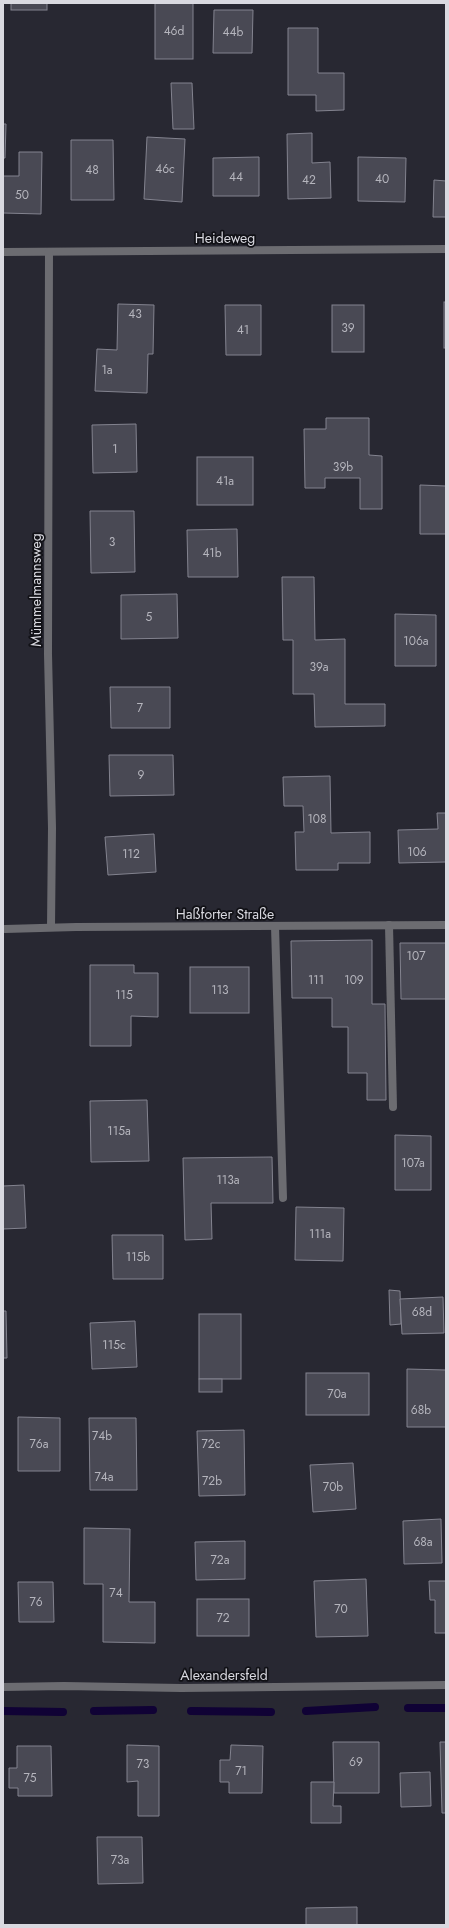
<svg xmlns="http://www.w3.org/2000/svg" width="449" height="1928" font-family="Jost,sans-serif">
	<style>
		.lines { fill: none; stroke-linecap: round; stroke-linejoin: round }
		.stream { stroke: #100235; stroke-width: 8 }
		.building { fill: #494954; stroke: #83838f }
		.lane { stroke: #6c6c71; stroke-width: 8 }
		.street { stroke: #6c6c71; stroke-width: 8 }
		.labels { text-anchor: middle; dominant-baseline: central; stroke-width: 3.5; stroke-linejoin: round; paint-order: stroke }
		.number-label { font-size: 12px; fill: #b5b5bd }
		.street-label { font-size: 14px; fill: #d9d9e0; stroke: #111116 }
	</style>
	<rect width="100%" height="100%" fill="#282832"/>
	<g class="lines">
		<!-- stream -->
		<g class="stream">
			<polyline points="408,1708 446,1708"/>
			<polyline points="3,1711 63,1712"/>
			<polyline points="94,1711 153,1710"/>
			<polyline points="191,1711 271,1712"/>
			<polyline points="306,1711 375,1707"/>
		</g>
	</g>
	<!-- building -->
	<g class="building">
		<rect x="11" y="3" width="36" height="7"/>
		<rect x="155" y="3" width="38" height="56"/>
		<polygon points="214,10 253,10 252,53 213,53"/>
		<polygon points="288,28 318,28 318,73 344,73 344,110 316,111 316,95 288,95"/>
		<polygon points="171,83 192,83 194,129 173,129"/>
		<polygon points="3,124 6,124 5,158 3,158"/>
		<polygon points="312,133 312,163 330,162 331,198 288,199 287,134"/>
		<polygon points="147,137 185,139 182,202 144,199"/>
		<polygon points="71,140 113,140 114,200 71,200"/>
		<polygon points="19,152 42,152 41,214 3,213 3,176 19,176"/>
		<polygon points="259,157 259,196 213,196 213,158"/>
		<polygon points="358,157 406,158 405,202 358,201"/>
		<polygon points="434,180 446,181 446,217 433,217"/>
		<rect x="444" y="302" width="2" height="46"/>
		<polygon points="118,304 154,305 153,354 148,354 147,393 95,391 97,349 117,350"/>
		<polygon points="225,305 261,305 261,355 226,355"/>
		<rect x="332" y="305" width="32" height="47"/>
		<polygon points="326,418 369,418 369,455 382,456 382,509 360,509 360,478 325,478 325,488 305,488 304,429 326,429"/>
		<polygon points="136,424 137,472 93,473 92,425"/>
		<rect x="197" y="457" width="56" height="48"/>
		<polygon points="420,485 446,486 446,534 420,534"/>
		<polygon points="90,511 134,511 135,572 91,573"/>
		<polygon points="237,529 238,577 188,577 187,530"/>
		<polygon points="282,577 314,577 315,640 345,639 345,704 385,704 385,726 315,727 314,694 293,694 293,640 283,640"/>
		<polygon points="177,594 178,638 121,639 121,595"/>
		<polygon points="395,614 436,615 436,666 395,666"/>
		<polygon points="110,687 170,687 170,728 111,728"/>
		<polygon points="109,755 173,755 174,795 110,796"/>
		<polygon points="330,776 331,833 370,832 370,863 338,863 338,870 296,870 295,832 304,832 303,806 284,806 283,777"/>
		<polygon points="437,813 446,813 446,862 399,863 398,830 438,829"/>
		<polygon points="154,834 156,872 108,875 105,837"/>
		<polygon points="372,940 372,1004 385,1004 386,1100 367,1100 367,1073 348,1073 348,1027 332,1027 332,998 292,998 291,941"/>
		<polygon points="400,943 446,943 446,999 401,999"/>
		<polygon points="90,965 134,965 134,973 158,973 158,1017 131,1016 131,1046 90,1046"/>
		<rect x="190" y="967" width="59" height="46"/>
		<polygon points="147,1100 149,1161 91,1162 90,1101"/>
		<polygon points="395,1135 431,1136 431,1190 395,1190"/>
		<polygon points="272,1157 273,1203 211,1203 212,1239 185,1240 183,1158"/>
		<polygon points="24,1185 26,1228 3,1229 3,1186"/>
		<polygon points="296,1207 344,1208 343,1261 295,1260"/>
		<polygon points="112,1235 163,1235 163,1279 113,1279"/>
		<polygon points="389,1290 400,1291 401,1324 390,1325"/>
		<polygon points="443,1297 444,1333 402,1334 400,1299"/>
		<polygon points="3,1311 6,1311 7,1358 3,1358"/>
		<rect x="199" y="1314" width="42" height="65"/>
		<polygon points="135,1321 137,1367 92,1369 90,1323"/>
		<polygon points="407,1369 446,1370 446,1427 407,1427"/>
		<rect x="306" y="1373" width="63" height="42"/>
		<rect x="199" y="1379" width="23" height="13"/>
		<polygon points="18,1417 60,1418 60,1471 18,1471"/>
		<polygon points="89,1418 136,1418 137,1490 90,1490"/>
		<polygon points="244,1430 245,1495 199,1496 197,1431"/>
		<polygon points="353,1463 356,1509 313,1512 310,1465"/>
		<polygon points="441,1519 442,1563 404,1564 403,1521"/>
		<polygon points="84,1528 130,1529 129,1602 155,1602 155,1643 103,1642 103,1584 84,1584"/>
		<polygon points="245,1541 245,1579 196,1580 195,1542"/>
		<polygon points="366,1579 368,1636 316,1637 314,1581"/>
		<polygon points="429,1581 446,1581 446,1633 435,1633 435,1600 430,1600"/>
		<polygon points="18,1582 53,1582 54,1622 19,1622"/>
		<rect x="197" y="1599" width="52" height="37"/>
		<polygon points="333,1742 379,1742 379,1793 334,1793"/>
		<polygon points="440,1742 446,1742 446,1813 442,1813"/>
		<polygon points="127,1745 159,1746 159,1816 138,1816 138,1781 127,1782"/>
		<polygon points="231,1745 263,1746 262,1793 229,1793 229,1782 220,1782 220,1760 230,1760"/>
		<polygon points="17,1746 51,1746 52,1796 18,1796 18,1788 9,1788 9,1768 17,1768"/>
		<polygon points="430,1772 431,1806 401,1807 400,1773"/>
		<polygon points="311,1782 334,1782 333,1806 341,1806 341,1823 311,1823"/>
		<polygon points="97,1837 142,1837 143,1883 98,1884"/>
		<polygon points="357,1907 357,1925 306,1925 306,1908"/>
	</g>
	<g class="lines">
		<!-- lane -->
		<g class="lane">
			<polyline points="389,925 393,1107"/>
			<polyline points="275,926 283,1198"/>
		</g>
		<!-- street -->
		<g class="street">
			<polyline points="3,252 446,249"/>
			<polyline points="49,252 48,654 52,828 51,927"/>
			<polyline points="5,929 76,927 446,925"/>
			<polyline points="3,1687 64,1686 181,1688 446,1685"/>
		</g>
	</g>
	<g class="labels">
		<!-- number labels -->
		<g class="number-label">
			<text x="174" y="31">46d</text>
			<text x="233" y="32">44b</text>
			<text x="165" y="169">46c</text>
			<text x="92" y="170">48</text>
			<text x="236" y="177">44</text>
			<text x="382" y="179">40</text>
			<text x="309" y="180">42</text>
			<text x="22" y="195">50</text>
			<text x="135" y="314">43</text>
			<text x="348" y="328">39</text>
			<text x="243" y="330">41</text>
			<text x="107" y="370">1a</text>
			<text x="115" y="449">1</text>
			<text x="343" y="467">39b</text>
			<text x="225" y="481">41a</text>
			<text x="112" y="542">3</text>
			<text x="212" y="553">41b</text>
			<text x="149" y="617">5</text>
			<text x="416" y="641">106a</text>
			<text x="319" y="667">39a</text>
			<text x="140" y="708">7</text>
			<text x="141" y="775">9</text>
			<text x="317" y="819">108</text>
			<text x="417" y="852">106</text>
			<text x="131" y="854">112</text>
			<text x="416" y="956">107</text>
			<text x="316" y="980">111</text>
			<text x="354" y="980">109</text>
			<text x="220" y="990">113</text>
			<text x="124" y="995">115</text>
			<text x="119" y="1131">115a</text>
			<text x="413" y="1163">107a</text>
			<text x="228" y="1180">113a</text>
			<text x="320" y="1234">111a</text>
			<text x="138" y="1257">115b</text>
			<text x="422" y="1312">68d</text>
			<text x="114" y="1345">115c</text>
			<text x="337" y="1394">70a</text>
			<text x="421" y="1410">68b</text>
			<text x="102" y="1436">74b</text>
			<text x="39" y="1444">76a</text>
			<text x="211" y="1444">72c</text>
			<text x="104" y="1477">74a</text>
			<text x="212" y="1481">72b</text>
			<text x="333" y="1487">70b</text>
			<text x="423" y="1542">68a</text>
			<text x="220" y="1560">72a</text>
			<text x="116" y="1593">74</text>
			<text x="36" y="1602">76</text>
			<text x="341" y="1609">70</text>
			<text x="223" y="1618">72</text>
			<text x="356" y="1762">69</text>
			<text x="143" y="1764">73</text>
			<text x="241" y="1771">71</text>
			<text x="30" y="1778">75</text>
			<text x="120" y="1860">73a</text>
		</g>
		<!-- street labels -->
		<g class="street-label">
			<text x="225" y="238">Heideweg</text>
			<text transform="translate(36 590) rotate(-90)">Mümmelmannsweg</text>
			<text x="225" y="914">Haßforter Straße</text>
			<text x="224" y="1675">Alexandersfeld</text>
		</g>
	</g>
	<!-- border -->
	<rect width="449" height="1928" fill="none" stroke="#d9d9e0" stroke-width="8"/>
</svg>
